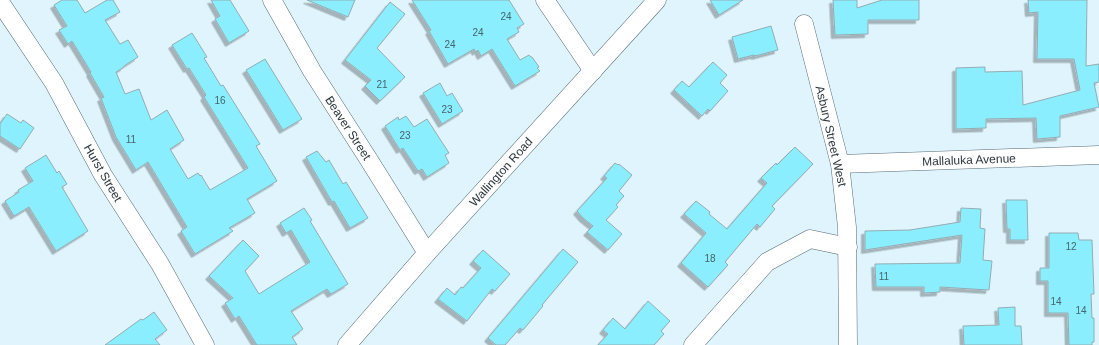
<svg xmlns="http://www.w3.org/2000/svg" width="1099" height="345" font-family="Helvetica,sans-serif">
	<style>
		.building { fill: #8beefe; stroke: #92adb2; filter: url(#shadow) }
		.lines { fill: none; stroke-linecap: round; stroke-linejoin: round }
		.minor-casing { stroke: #556b75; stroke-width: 19 }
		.minor { stroke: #fff; stroke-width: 18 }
		.labels { text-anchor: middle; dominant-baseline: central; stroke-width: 3; stroke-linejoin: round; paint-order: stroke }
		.number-label { font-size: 10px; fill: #44656c }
		.street-label { font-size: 12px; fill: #2d373c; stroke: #fdfdfd }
	</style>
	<defs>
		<filter id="shadow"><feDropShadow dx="-3.5" dy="3.5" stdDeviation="0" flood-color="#0004"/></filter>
	</defs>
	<rect width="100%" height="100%" fill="#e0f4fd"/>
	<!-- building -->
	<g class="building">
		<polygon points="62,0 77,0 85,13 107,0 113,0 120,12 105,20 120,44 128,40 138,57 124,66 124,67 116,72 125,94 139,89 151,120 167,110 184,140 170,149 188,179 198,173 200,176 201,175 210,190 248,168 204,97 206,95 189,68 187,69 172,45 192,33 207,57 204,58 221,86 223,85 260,144 256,146 277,181 247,199 255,213 229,228 233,231 195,254 181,231 187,227 148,162 136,170 116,137 101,98 104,97 90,73 91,72 72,41 68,44 59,30 67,26 54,5"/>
		<polygon points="211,0 230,0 249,31 229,43 215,19 220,16"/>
		<polygon points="307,0 355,0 348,17"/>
		<polygon points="412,0 509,0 524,24 517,28 519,32 507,39 520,60 529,55 531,57 532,57 539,67 537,68 540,71 515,86 492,49 481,56 478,50 476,52 474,49 448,64 429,31 431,30"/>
		<polygon points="710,0 743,0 719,15"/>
		<polygon points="833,0 857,0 857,8 882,0 919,0 919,20 868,20 868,34 835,35"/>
		<polygon points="1028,0 1087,0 1086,66 1099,64 1099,82 1094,83 1099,107 1060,116 1060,137 1037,139 1036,118 986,119 986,128 956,129 956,68 985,67 985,72 1022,71 1023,105 1080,90 1074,59 1037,59 1038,12 1029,13"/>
		<polygon points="390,2 405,14 377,48 405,77 380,101 365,86 371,80 345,60"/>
		<polygon points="771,26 778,50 755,56 754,55 738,59 732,37"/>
		<polygon points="265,59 302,119 283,130 246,70"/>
		<polygon points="713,62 727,75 720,83 728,91 710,111 708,109 702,116 674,90 682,81 689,87"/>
		<polygon points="440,83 447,96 452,93 463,111 442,124 423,93"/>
		<polygon points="7,114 21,123 23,120 34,128 20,149 0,136 0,124"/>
		<polygon points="406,116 414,127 427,119 449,153 445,155 449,163 427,177 422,169 418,171 403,148 400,150 385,126 398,117 399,120"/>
		<polygon points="795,147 813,164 772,206 775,209 760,227 757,224 725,262 728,265 708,287 681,263 706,233 684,214 696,201 710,212 709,214 727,229 767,183 761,178 776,163 777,165"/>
		<polygon points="317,151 326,162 329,160 343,184 346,182 368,218 350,228 334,201 332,202 306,157"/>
		<polygon points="46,155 57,173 59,171 67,184 62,187 88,231 56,251 29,207 14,216 5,201 19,192 18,190 33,181 25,168"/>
		<polygon points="615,163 618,165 619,164 632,175 619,191 624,196 616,205 618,207 606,220 622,234 608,250 587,232 593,226 583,218 577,211 607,178 604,176"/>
		<polygon points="1006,200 1027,200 1028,240 1010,240 1010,229 1007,229"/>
		<polygon points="304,208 312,220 310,221 348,284 331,294 327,289 291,311 303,329 292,337 297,345 257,345 239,316 235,319 225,303 233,298 209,276 243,240 259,256 245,271 259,294 310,262 291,230 286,233 280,223"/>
		<polygon points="961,208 981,209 980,228 985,229 983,260 992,261 989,290 940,287 940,292 924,293 924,287 876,287 875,264 960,263 962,235 865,250 865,231 910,230 960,222"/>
		<polygon points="1049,233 1078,233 1079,240 1092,240 1094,294 1091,294 1092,318 1094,318 1094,342 1092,342 1092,345 1069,345 1068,313 1048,313 1048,281 1040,281 1040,268 1049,268"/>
		<polygon points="563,249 578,262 542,305 543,306 523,330 520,328 505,345 496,345 488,338"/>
		<polygon points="483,250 510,274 495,291 492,289 467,321 438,299 447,288 455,295 461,287 463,288 481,268 473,261"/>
		<polygon points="648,301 670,321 661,331 664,334 654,345 598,345 608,334 603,330 613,318 625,329"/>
		<polygon points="1015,307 1015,326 1021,326 1022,345 964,345 963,326 999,325 998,308"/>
		<polygon points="154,312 167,330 155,339 160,345 105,345 141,319 143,320"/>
	</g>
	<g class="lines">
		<!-- minor casing -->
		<g class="minor-casing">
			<g id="minor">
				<polyline points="272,0 312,71 369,160 427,253"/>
				<polyline points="545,0 593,71"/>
				<polyline points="0,2 54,83 103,175 160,264 205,345"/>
				<polyline points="804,24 840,164 847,227 848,345"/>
				<polyline points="840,164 1099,155"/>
				<polyline points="347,345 427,253 657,0"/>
				<polyline points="693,345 767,262 810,239 848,247"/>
			</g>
		</g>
		<!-- minor -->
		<use href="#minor" class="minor"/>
	</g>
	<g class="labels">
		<!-- number labels -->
		<g class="number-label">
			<text x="506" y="16">24</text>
			<text x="478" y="32">24</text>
			<text x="450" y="44">24</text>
			<text x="382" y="84">21</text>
			<text x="220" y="100">16</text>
			<text x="447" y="109">23</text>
			<text x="405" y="135">23</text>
			<text x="131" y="139">11</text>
			<text x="1071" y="246">12</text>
			<text x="710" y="258">18</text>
			<text x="884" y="276">11</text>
			<text x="1056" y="301">14</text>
			<text x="1081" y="310">14</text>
		</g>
		<!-- street labels -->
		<g class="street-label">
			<text transform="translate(348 128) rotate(57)">Beaver Street</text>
			<text transform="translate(831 136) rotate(77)">Asbury Street West</text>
			<text transform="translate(969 160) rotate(-2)">Mallaluka Avenue</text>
			<text transform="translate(501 172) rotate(-48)">Wallington Road</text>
			<text transform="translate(103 173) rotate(60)">Hurst Street</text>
		</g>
	</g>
</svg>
